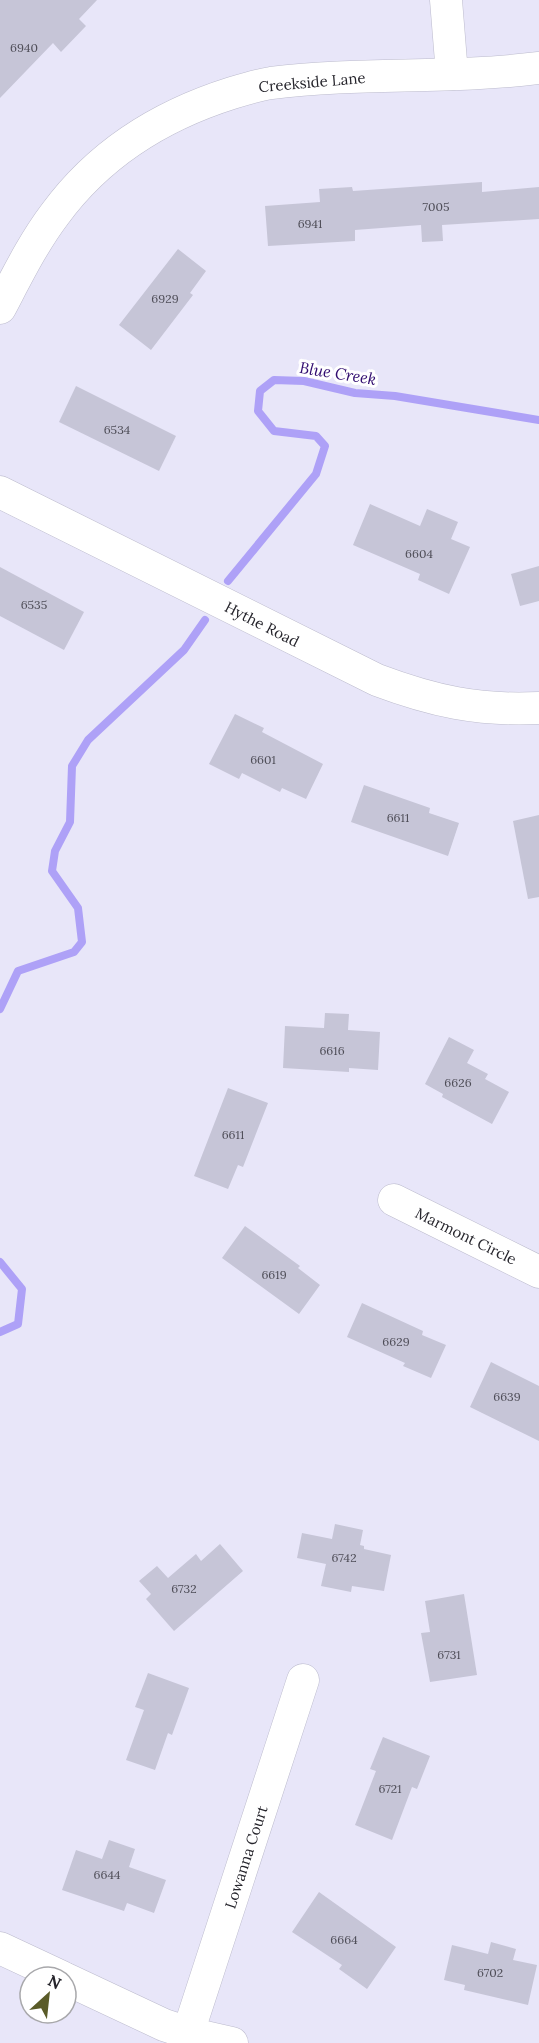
<svg xmlns="http://www.w3.org/2000/svg" width="539" height="2043" font-family="Lora,serif">
	<style>
		.lines { fill: none; stroke-linecap: round; stroke-linejoin: round }
		.stream { stroke: #aea1f7; stroke-width: 8 }
		.building { fill: #c6c5d7 }
		.street-casing { stroke: #bcbbcd; stroke-width: 33 }
		.street { stroke: #fff; stroke-width: 32 }
		.labels { text-anchor: middle; dominant-baseline: central; stroke-width: 6; stroke-linejoin: round; paint-order: stroke }
		.number-label { font-size: 12px; fill: #4e4d57 }
		.street-label { font-size: 15px; fill: #26252c; stroke: #fff }
		.water-label { font-size: 16px; font-style: italic; fill: #300b6f; stroke: #fff }
	</style>
	<rect width="100%" height="100%" fill="#e8e6f9"/>
	<g class="lines">
		<!-- stream -->
		<g class="stream">
			<polyline points="228,581 316,474 325,446 316,436 274,431 258,411 260,391 274,380 304,381 355,393 395,396 539,420"/>
			<polyline points="0,1009 18,971 74,952 82,942 78,908 52,871 55,851 70,822 72,766 88,740 184,650 205,620"/>
			<polyline points="0,1262 22,1289 18,1324 0,1332"/>
		</g>
	</g>
	<!-- building -->
	<g class="building">
		<polygon points="0,0 97,0 79,19 86,26 61,52 53,43 0,98"/>
		<polygon points="482,182 482,192 539,187 539,219 442,225 443,241 422,242 421,225 355,230 355,241 268,246 265,206 320,202 319,189 352,187 353,191"/>
		<polygon points="178,249 206,271 190,293 193,295 151,350 119,325"/>
		<polygon points="76,386 176,436 159,471 59,422"/>
		<polygon points="370,504 420,526 427,509 458,522 451,539 470,547 449,594 418,580 420,574 353,545"/>
		<polygon points="539,566 539,601 520,606 511,574"/>
		<polygon points="0,567 84,612 64,650 0,616"/>
		<polygon points="235,714 264,728 262,732 323,764 306,799 282,788 280,792 242,773 239,779 209,764"/>
		<polygon points="364,785 430,808 429,813 459,823 448,856 351,822"/>
		<polygon points="539,815 539,897 528,899 513,821"/>
		<polygon points="325,1013 349,1014 348,1030 380,1032 378,1070 349,1068 349,1072 283,1068 285,1026 324,1028"/>
		<polygon points="449,1037 474,1050 467,1063 488,1074 485,1079 509,1092 492,1124 442,1097 443,1094 425,1084"/>
		<polygon points="228,1088 268,1103 243,1167 238,1165 228,1189 194,1176"/>
		<polygon points="245,1226 300,1266 298,1268 320,1285 299,1314 222,1258"/>
		<polygon points="362,1303 423,1331 422,1335 446,1345 431,1378 403,1366 405,1363 347,1337"/>
		<polygon points="491,1362 539,1386 539,1441 470,1407"/>
		<polygon points="335,1524 363,1530 360,1545 364,1546 364,1549 391,1555 384,1591 352,1586 351,1592 321,1586 326,1564 297,1558 302,1533 332,1539"/>
		<polygon points="220,1544 243,1571 174,1631 146,1599 151,1594 139,1581 157,1566 168,1578 196,1554 201,1561"/>
		<polygon points="464,1594 477,1675 430,1682 421,1633 430,1632 425,1601"/>
		<polygon points="148,1673 189,1688 172,1735 168,1733 155,1770 126,1760 144,1710 135,1707"/>
		<polygon points="383,1737 430,1756 417,1789 412,1787 392,1840 355,1825 376,1771 370,1769"/>
		<polygon points="109,1840 135,1849 129,1867 166,1880 154,1913 127,1903 124,1911 62,1890 76,1850 102,1859"/>
		<polygon points="319,1892 396,1947 367,1989 339,1969 342,1965 292,1932"/>
		<polygon points="491,1942 516,1949 513,1960 537,1965 528,2005 464,1990 465,1985 444,1980 452,1945 488,1954"/>
	</g>
	<g class="lines">
		<!-- street casing -->
		<g class="street-casing">
			<g id="street">
				<polyline points="446,0 452,74"/>
				<path d="M 0,308 C 17,276 33,243 55,214 C 99,154 162,115 232,93 C 245,89 258,85 271,83 C 360,72 450,79 539,68"/>
				<path d="M 0,492 L 377,680 C 433,701 478,711 539,708"/>
				<polyline points="394,1200 539,1272"/>
				<polyline points="0,1948 62,1977"/>
				<polyline points="66,1979 164,2025 188,2033 232,2043"/>
				<polyline points="188,2033 303,1680"/>
			</g>
		</g>
		<!-- street -->
		<use href="#street" class="street"/>
	</g>
	<g class="labels">
		<!-- number labels -->
		<g class="number-label">
			<text x="24" y="47">6940</text>
			<text x="436" y="206">7005</text>
			<text x="310" y="223">6941</text>
			<text x="165" y="298">6929</text>
			<text x="117" y="429">6534</text>
			<text x="419" y="553">6604</text>
			<text x="34" y="604">6535</text>
			<text x="263" y="759">6601</text>
			<text x="398" y="817">6611</text>
			<text x="332" y="1050">6616</text>
			<text x="458" y="1082">6626</text>
			<text x="233" y="1134">6611</text>
			<text x="274" y="1274">6619</text>
			<text x="396" y="1341">6629</text>
			<text x="507" y="1396">6639</text>
			<text x="344" y="1557">6742</text>
			<text x="184" y="1588">6732</text>
			<text x="449" y="1654">6731</text>
			<text x="390" y="1788">6721</text>
			<text x="107" y="1874">6644</text>
			<text x="344" y="1939">6664</text>
			<text x="490" y="1972">6702</text>
		</g>
		<!-- street labels -->
		<g class="street-label">
			<text transform="translate(312 82) rotate(-5)">Creekside Lane</text>
			<text transform="translate(262 624) rotate(27)">Hythe Road</text>
			<text transform="translate(466 1236) rotate(26)">Marmont Circle</text>
			<text transform="translate(246 1857) rotate(-72)">Lowanna Court</text>
		</g>
		<!-- water labels -->
		<g class="water-label">
			<text transform="translate(338 373) rotate(9)">Blue Creek</text>
		</g>
	</g>
	<!-- north arrow -->
	<g transform="translate(48 1995) rotate(27)"><circle r="28" fill="#ffffff" stroke="#a8a8ab" stroke-width="1.5"/>
	<path d="M0-4.5L10 22L0 15L-10 22Z" fill="#5a5b28"/>
	<text y="-9" font-size="16" font-weight="bold" text-anchor="middle" fill="#26252c">N</text>
	</g>
</svg>
